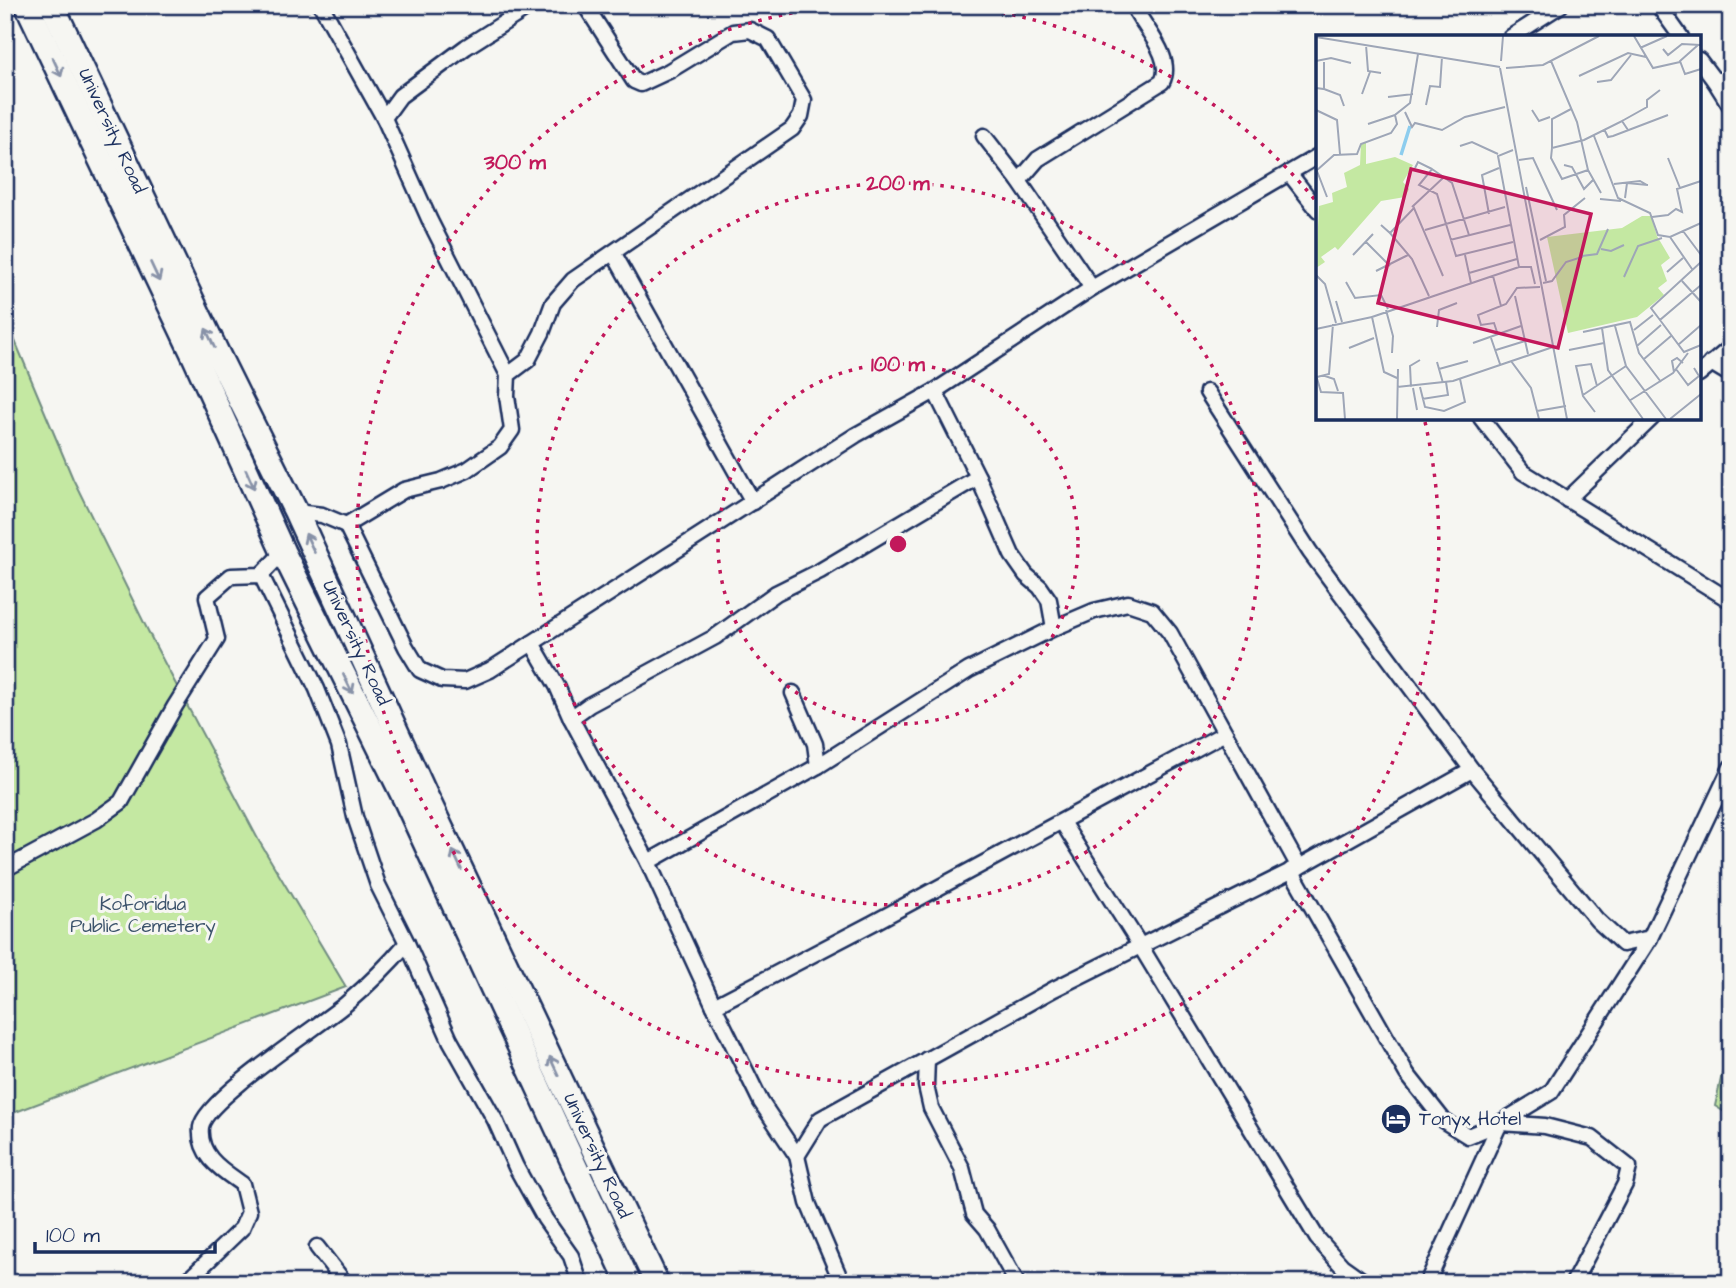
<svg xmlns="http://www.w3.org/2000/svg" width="1736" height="1288" font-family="'Architects Daughter',sans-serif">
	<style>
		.green { fill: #c4e8a2; stroke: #708c80; stroke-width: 2 }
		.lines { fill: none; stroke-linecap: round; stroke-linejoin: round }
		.minor-casing { stroke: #1b2f5e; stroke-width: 19 }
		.trunk-casing { stroke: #1b2f5e; stroke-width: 28 }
		.minor { stroke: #f6f6f2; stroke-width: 14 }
		.trunk { stroke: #f6f6f2; stroke-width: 23 }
		.oneway { stroke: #8892a8 }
		.ring { fill: none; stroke: #c2185b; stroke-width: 3.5; stroke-dasharray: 3.5 7 }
		.labels { text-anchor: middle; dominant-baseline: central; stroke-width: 6; stroke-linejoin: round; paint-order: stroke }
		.street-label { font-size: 19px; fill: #1b2f5e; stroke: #f6f6f2 }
		.park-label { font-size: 19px; fill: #3d546c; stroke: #f6f6f2 }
		.poi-label { font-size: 19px; fill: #1b2f5e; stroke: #f6f6f2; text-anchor: start }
		.inset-river { fill: none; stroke: #8dcdee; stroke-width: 3.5 }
		.inset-road { fill: none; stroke: #9ea6b7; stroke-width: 2 }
		.view { fill: #c2185b; fill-opacity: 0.15; stroke: #c2185b; stroke-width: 3.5 }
		.inset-edge { fill: none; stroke: #1b2f5e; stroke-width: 3.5 }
		.centre { fill: #c2185b; stroke: #f6f6f2; stroke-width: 3.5 }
		.ring-label { font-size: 21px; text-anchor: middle; font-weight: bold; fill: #c2185b; stroke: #f6f6f2; stroke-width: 6; stroke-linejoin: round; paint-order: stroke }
	</style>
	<rect width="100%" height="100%" fill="#f6f6f2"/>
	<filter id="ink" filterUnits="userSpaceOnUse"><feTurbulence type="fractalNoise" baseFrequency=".0143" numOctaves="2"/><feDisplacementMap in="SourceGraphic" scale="14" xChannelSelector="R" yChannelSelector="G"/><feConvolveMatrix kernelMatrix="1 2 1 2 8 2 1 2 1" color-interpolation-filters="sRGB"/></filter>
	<g filter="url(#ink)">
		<!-- green -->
		<g class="green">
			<polygon points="5,317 73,479 154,643 259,841 346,987 5,1116"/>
			<polygon points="1731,1033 1731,1116 1715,1106"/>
		</g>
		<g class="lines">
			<!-- minor casing -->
			<g class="minor-casing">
				<g id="minor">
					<polyline points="321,5 384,118 430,221 508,375"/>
					<polyline points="1658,5 1681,37"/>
					<polyline points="1511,37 1561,5"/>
					<polyline points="1699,60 1714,80 1731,80"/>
					<polyline points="1714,80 1731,107"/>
					<polyline points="384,118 400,96 466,47 532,5"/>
					<polyline points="984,136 1019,181 1092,288"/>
					<polyline points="1289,173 1318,210"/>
					<path d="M 1019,181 L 1038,159 L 1162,82 C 1175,58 1143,27 1133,5"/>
					<polyline points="614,254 753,502"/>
					<polyline points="1711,363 1731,375"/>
					<polyline points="1699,374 1731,347"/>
					<polyline points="935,391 978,477 1012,555 1026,575 1040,587 1049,600 1054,628"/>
					<polyline points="1207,392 1310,552 1472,770 1597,920 1623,944 1650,938 1731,767"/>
					<polyline points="1481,418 1523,472 1731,601"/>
					<polyline points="1567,500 1652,418"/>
					<polyline points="296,512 322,515 346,525 406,647 420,670 442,680 465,681 490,670 532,643"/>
					<polyline points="346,525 404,490 441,481 467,470 500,447 512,430 507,396 508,375 528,360 542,333 553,303 573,280 792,129 801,116 804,100 768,39 750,30 733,32 669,71 641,84 634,81 585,5"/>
					<polyline points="261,575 317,689 339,745 355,817 378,885 407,943 450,1040 495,1120 516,1167 545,1219 571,1256 580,1283"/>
					<polyline points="793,693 815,744 818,766"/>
					<polyline points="571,718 589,705 715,637 776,593 820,571 978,477"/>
					<polyline points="1062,822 1141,947 1317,1238 1342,1266 1366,1283"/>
					<polyline points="648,862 818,766 969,670 1054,628 1094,611 1128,603 1152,611 1170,633 1299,867"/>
					<polyline points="5,869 96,820 121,802 175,706 217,639 207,597 231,576 261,575 283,552"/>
					<polyline points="1291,870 1407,1074 1444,1121 1468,1136 1500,1123 1551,1092 1650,938"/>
					<polyline points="714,1006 873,923 1225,733"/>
					<polyline points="927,1059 926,1086 931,1108 962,1168 974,1214 987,1229 1017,1283"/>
					<polyline points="1500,1123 1545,1126 1592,1138 1629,1167 1625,1184 1573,1283"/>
					<polyline points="797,1156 820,1119 1054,989 1299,867 1472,770"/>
					<polyline points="317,1247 345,1283"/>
					<path d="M 185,1283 L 242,1228 L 249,1212 L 242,1184 C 222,1170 198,1156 201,1127 C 205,1099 321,1025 347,1003 C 368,985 389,964 407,943"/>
					<polyline points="842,1283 808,1203 797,1156 761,1102 714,1006 648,862 571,718 557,686 532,643 856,435 935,391 1092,288 1318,156"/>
					<polyline points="1427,1283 1500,1123"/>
				</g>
			</g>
			<!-- trunk casing -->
			<g class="trunk-casing">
				<g id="trunk">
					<polyline points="27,5 195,358 283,552 405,799 629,1283"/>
					<polyline points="52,5 217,353 296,512 425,794 657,1283"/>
				</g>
			</g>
			<!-- minor -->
			<use href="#minor" class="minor"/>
			<!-- trunk -->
			<use href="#trunk" class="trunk"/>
		</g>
		<!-- one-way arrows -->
		<defs><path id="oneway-shaft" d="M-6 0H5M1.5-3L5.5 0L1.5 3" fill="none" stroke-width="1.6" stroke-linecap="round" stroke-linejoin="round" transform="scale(1.75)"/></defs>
		<g class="oneway">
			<use href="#oneway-shaft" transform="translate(57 67) rotate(65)"/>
			<use href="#oneway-shaft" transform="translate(155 272) rotate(65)"/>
			<use href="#oneway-shaft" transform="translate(210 338) rotate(-115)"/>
			<use href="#oneway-shaft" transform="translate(250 479) rotate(66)"/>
			<use href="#oneway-shaft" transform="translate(310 543) rotate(-115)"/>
			<use href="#oneway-shaft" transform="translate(348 684) rotate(64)"/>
			<use href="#oneway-shaft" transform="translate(457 860) rotate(-115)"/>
			<use href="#oneway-shaft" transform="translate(554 1066) rotate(-115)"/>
		</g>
	</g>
	<!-- distance rings -->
	<g class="ring">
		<circle cx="898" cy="544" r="180"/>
		<circle cx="898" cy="544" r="361"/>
		<path d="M950 5A541 541 0 0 1 1315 200M1425 422A541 541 0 1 1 846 5"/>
	</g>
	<!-- icons -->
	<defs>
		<g id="hotel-disc" transform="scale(1.575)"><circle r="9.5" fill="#1b2f5e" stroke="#f6f6f2"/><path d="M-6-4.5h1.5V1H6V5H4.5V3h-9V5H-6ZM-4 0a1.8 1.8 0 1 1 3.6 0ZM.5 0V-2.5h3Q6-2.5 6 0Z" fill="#fff"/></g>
	</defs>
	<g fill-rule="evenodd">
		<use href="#hotel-disc" x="1396" y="1119"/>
	</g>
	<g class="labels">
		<!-- street labels -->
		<g class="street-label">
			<text transform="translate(112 131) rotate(65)">University Road</text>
			<text transform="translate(356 643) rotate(65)">University Road</text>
			<text transform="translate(597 1156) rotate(65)">University Road</text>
		</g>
		<!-- park labels -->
		<g class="park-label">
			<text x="143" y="904">Koforidua<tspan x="143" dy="22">Public Cemetery</tspan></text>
		</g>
		<!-- poi labels -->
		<g class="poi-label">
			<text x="1419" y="1119">Tonyx Hotel</text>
		</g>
	</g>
	<!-- overview -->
	<g transform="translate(1316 35)">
		<rect width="385" height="385" fill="#f6f6f2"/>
		<path d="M 45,108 L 50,108 L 50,129 L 79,122 L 97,130 L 87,147 L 93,154 L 89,162 L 65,166 L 22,215 L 19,212 L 5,222 L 9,227 L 0,233 L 3,171 L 17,167 L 16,158 L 31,152 L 28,138 L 44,130 ZM 326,181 L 335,181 L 341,201 L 354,223 L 345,230 L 351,246 L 342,253 L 348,260 L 321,282 L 252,298 L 231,202 L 306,193 Z" fill="#c4e8a2"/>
		<path class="inset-river" d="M 85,120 L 94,91"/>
		<path class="inset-road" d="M 318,1 L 337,33 L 364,27M 0,2 L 184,32M 50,10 L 52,36 L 65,38M 382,10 L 364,26 L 369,39 L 385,34M 324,13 L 351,1M 347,14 L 352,20 L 366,9 L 385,10M 0,26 L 15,23 L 35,28M 185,26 L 187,1M 235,26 L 261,87 L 272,135 L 246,144 L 235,123 L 236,113M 184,33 L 251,384M 190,33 L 227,30 L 283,1M 263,41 L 312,18 L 330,22M 281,47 L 295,45 L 315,20M 0,53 L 8,54 L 8,27M 8,54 L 24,60 L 28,71M 46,59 L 54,37M 72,62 L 97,59M 110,70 L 114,51 L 124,52 L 126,22M 255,74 L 236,84 L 236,113 L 268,105 L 306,86 L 312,95M 0,75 L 21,85 L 24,119M 216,75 L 223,86 L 234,82M 89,77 L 96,92 L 99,88 L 126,95 L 149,82 L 189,72M 306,86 L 331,72 L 331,65 L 344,55M 52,89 L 79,80M 288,94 L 292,102 L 297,101 L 352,80M 278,101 L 302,163 L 334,178 L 342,200 L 354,202 L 385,188M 144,111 L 156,107 L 182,119M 352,123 L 364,153M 203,125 L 217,123 L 241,175M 248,130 L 256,132 L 268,154 L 277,145M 99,133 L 102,127 L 116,134M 272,135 L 285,158M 0,136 L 18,120 L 41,119 L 45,109 L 75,98 L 81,89 L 79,80 L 94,68 L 102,19M 1,136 L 11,162M 298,149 L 324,146 L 331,150M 210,152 L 230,246M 309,163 L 311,148 L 332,150M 284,164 L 305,166M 96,172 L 128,142M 173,179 L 166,140 L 183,133M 336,182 L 352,180 L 360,174 L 366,177 L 361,154 L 385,146M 130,189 L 121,159 L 103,150 L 116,134 L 136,148 L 153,200M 130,189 L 140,221 L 197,207M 65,190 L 74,198 L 98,173 L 127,241M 109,195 L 189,172M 367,196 L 385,220M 74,198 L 96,224 L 113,261M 354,202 L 376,234M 134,205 L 194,190M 224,205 L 249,192 L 248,180 L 269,163M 50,207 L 74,231M 285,214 L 295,216 L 308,210M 37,220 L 57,199M 149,220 L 155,248M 266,221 L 281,219 L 292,194M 203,232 L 215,232 L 219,249M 60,236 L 92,220M 351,237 L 367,223M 153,238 L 201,224M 0,240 L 9,249 L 20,288M 177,241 L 185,271M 308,242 L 322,211 L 346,203M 366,246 L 385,267M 30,247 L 39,263 L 65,260 L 72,274M 227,248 L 236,246 L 250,227 L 266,222 L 265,216M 385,250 L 344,285 L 368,317 L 385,310M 199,261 L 212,319M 20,266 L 26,287M 70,275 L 77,301 L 76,318M 344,285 L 335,273 L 385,227M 299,291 L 310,331 L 350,384M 121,292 L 123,275 L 141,268M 286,293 L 292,335 L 327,384M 0,294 L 56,282M 318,295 L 337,280M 267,297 L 314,287 L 323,318 L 345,347M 182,300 L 178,288 L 165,290 L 162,280 L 190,269 L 201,253 L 224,252M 175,303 L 184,329M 157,308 L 205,291M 362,310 L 385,290M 321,311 L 345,290M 33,313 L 58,303M 180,315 L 209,306M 253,315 L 288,308M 328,324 L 355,301M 195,326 L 215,353 L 223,384M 121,327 L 127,348M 123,334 L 152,326M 360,334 L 372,350 L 383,341 L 378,333M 358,337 L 356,326 L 361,323 L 367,328M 0,340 L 5,357 L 27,358 L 29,384M 9,341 L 18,344 L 22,356M 1,342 L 13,339 L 17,289M 81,343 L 68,337 L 56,282 L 203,232 L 182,121 L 197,115M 81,352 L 137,346 L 237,312M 95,352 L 94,331 L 104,325M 104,352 L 109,372 L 128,376 L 149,367 L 144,344M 97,353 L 101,375M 267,360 L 310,331M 106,364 L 132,360 L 130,347M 313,366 L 357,338 L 372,318M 221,376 L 250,371M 279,377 L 267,361 L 260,331 L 275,329 L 281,351M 81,384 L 82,334M 354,384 L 385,359"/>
		<path class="view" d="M 95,134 L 275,179 L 242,313 L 62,268 Z"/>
		<rect width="385" height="385" class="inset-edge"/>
	</g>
	<circle cx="898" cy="544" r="10" class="centre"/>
	<g class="ring-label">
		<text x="515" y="169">300 m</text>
		<text x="898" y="190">200 m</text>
		<text x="898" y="371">100 m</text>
	</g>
	<!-- margin -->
	<rect width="1736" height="1288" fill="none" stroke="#f6f6f2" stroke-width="28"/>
	<rect x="14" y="14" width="1708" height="1260" fill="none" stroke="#1b2f5e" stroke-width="2.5" filter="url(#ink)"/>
	<!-- scale -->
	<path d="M35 1242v10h180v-10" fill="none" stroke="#1b2f5e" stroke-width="3.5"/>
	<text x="46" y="1242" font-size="21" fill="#1b2f5e" stroke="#f6f6f2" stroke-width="5" paint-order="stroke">100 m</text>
</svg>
